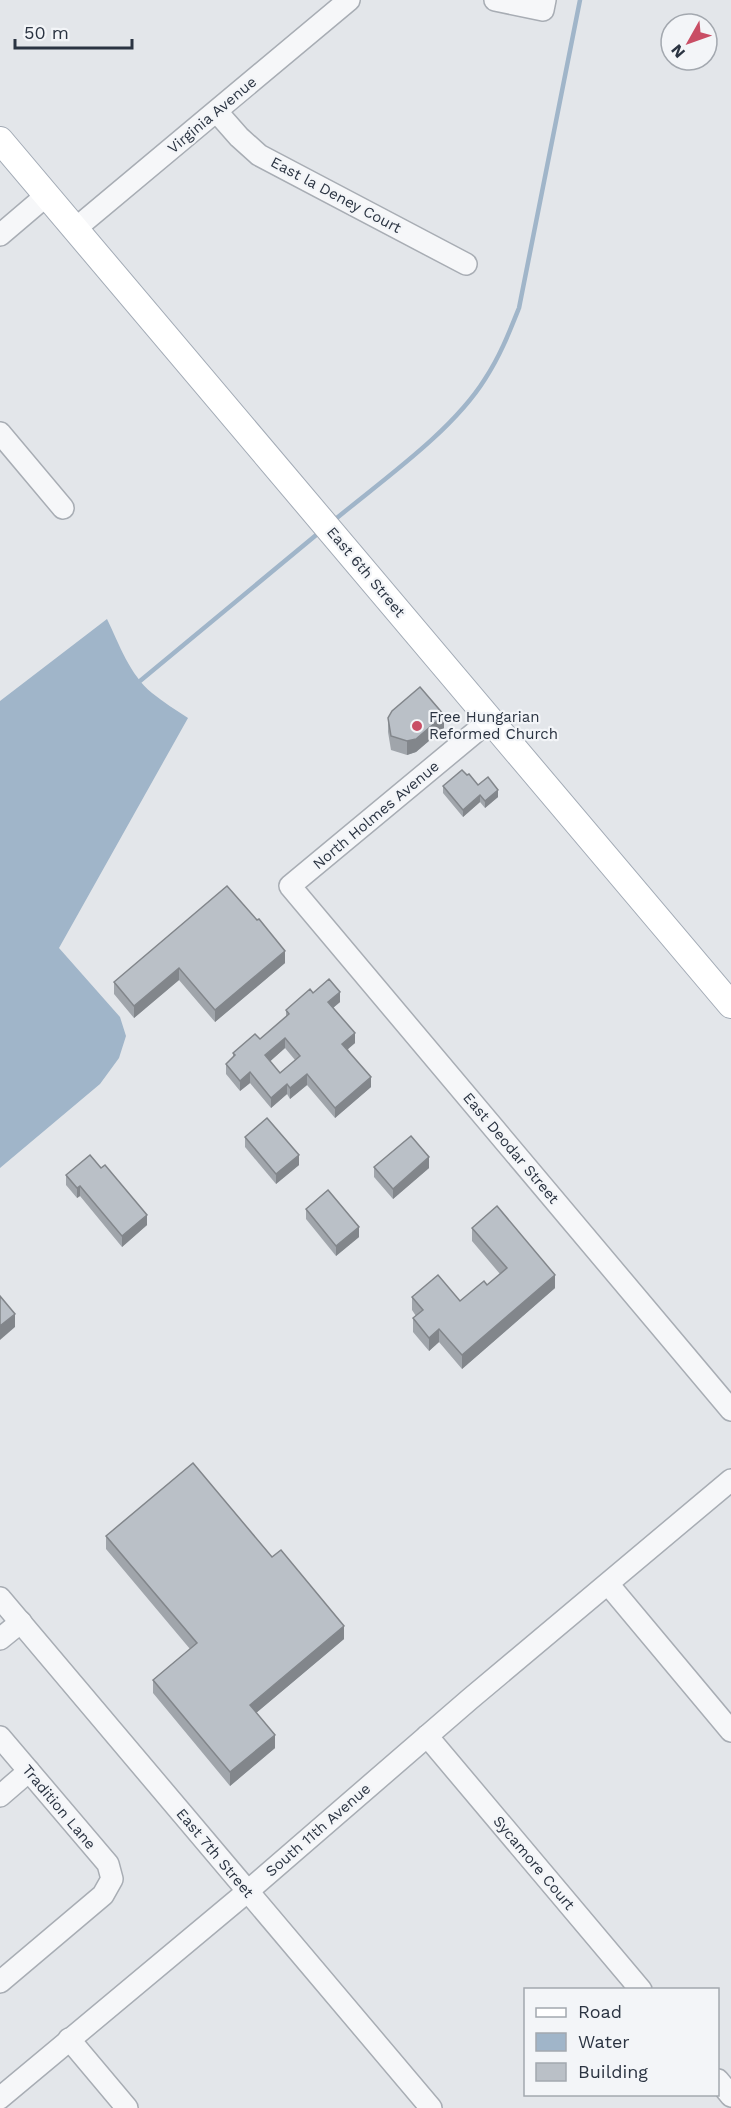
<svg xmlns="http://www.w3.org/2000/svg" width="731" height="2108" font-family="'Work Sans',sans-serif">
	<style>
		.water { fill: #a0b5c9 }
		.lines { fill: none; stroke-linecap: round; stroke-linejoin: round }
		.stream { stroke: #a0b5c9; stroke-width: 4.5 }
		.minor-casing { stroke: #a8adb4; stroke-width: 24 }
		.major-casing { stroke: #a3abb6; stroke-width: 28 }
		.minor { stroke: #f6f7f9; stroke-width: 21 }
		.major { stroke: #fff; stroke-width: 26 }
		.wall { fill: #a0a5ab; fill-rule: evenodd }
		.shaded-wall { fill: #82868b }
		.building { fill: #bac0c7; stroke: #82868b; stroke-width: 1.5; fill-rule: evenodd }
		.poi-dot { fill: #c94e65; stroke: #f3f5f8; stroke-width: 2 }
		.labels { text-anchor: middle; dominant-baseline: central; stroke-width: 4.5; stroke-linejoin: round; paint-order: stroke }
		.street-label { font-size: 15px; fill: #2b3442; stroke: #f3f5f8 }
		.poi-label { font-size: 15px; fill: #2b3442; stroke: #f3f5f8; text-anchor: start }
	</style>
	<rect width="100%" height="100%" fill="#e3e6ea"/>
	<!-- water -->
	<path class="water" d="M 107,619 C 119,644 130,675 152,693 C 163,702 176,710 188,718 L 59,948 L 120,1017 L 126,1036 L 119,1058 L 100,1084 L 0,1168 L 0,701 Z"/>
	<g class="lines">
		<!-- stream -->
		<g class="stream">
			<path d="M 332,522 C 381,481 452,432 485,379 C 500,356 509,333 519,308 L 580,0"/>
			<polyline points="140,681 321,531"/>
		</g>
		<!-- minor casing -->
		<g class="minor-casing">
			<g id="minor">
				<polyline points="495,0 543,10 545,0"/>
				<polyline points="217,112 239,137 259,155 466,264"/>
				<polyline points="75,229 349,0"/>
				<polyline points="0,235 47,195"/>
				<polyline points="0,433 63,508"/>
				<polyline points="490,720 290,886 731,1410"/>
				<polyline points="608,1584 731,1731"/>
				<polyline points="0,1598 431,2108"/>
				<polyline points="0,1639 21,1622"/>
				<polyline points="427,1736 641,1990"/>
				<polyline points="0,1737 108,1864 112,1879 103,1895 0,1982"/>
				<polyline points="0,1796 29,1771"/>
				<polyline points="69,2039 127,2108"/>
				<polyline points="718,2080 731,2096"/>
				<polyline points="0,2098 248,1891 470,1699 731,1480"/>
			</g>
		</g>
		<!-- major casing -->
		<g class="major-casing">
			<polyline id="major" points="0,140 731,1005"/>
		</g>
		<!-- minor -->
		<use href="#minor" class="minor"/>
		<!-- major -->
		<use href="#major" class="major"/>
	</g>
	<!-- wall -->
	<g class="wall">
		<polygon points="388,718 444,728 416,752 407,755 391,750 388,732"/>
		<polygon points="467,775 478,785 498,797 485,808 480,802 463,817 443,793 443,786"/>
		<polygon points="227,886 285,963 215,1022 179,980 134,1018 114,994 114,982"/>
		<path d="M 313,993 L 340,1002 L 333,1008 L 355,1043 L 348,1049 L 371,1087 L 335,1118 L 307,1085 L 290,1099 L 287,1094 L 271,1108 L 250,1083 L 240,1091 L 226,1074 L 226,1064 L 233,1057 L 233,1053 L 260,1039 L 286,1017 L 286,1010 ZM 285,1048 L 295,1060 L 280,1073 L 270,1061 Z"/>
		<polygon points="245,1137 299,1165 276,1184 245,1147"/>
		<polygon points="374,1167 429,1168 393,1199 374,1177"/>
		<polygon points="101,1168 147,1225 122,1247 80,1196 77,1198 66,1185 66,1175"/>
		<polygon points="306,1209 359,1237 336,1256 306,1219"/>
		<polygon points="472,1228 555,1288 462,1369 439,1342 429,1351 413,1332 413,1318 416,1316 412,1310 412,1297 460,1301 487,1285 500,1274 472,1241"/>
		<polygon points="106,1536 272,1557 344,1639 256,1713 275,1748 230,1786 153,1693 153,1680 190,1649 106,1549"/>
	</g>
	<!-- shaded-wall -->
	<g class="shaded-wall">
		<polygon points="444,715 444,728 416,752 407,755 407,741"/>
		<polygon points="498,790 498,797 485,808 485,801"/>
		<polygon points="480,795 480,802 463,817 463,810"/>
		<polygon points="285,951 285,963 215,1022 215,1010"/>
		<polygon points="179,968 179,980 134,1018 134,1006"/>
		<polygon points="340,992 340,1002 328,1012 328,1002"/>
		<polygon points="355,1033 355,1043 342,1054 342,1044"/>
		<polygon points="285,1038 285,1048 265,1066 265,1055"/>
		<polygon points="250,1072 250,1083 240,1091 240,1081"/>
		<polygon points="307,1074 307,1085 290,1099 290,1088"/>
		<polygon points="371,1077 371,1087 335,1118 335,1108"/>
		<polygon points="287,1084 287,1094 271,1108 271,1098"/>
		<polygon points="299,1155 299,1165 276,1184 276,1174"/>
		<polygon points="429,1157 429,1168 393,1199 393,1189"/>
		<polygon points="80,1186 80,1196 77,1198 77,1188"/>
		<polygon points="147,1215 147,1225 122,1247 122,1236"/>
		<polygon points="359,1227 359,1237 336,1256 336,1246"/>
		<polygon points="555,1275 555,1288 462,1369 462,1355"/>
		<polygon points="15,1314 15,1327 0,1340 0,1326"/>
		<polygon points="439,1329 439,1342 429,1351 429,1338"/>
		<polygon points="344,1626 344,1639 250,1718 250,1705"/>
		<polygon points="275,1735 275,1748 230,1786 230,1772"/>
	</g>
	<!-- building -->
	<g class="building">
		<polygon points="420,687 444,715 416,739 407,741 391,736 388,718 392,711"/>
		<polygon points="462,770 467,775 469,774 478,785 488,777 498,790 485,801 480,795 463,810 443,786"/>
		<polygon points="227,886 257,920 259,919 285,951 215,1010 179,968 134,1006 114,982"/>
		<path d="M 329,979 L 340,992 L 328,1002 L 355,1033 L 342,1044 L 371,1077 L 335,1108 L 307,1074 L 290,1088 L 287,1084 L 271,1098 L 250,1072 L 240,1081 L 226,1064 L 235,1055 L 233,1053 L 255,1034 L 260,1039 L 289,1014 L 286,1010 L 310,989 L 313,993 ZM 285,1038 L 300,1056 L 280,1073 L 265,1055 Z"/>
		<polygon points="267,1118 299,1155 276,1174 245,1137"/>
		<polygon points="411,1136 429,1157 393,1189 374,1167"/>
		<polygon points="90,1155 101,1168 105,1165 147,1215 122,1236 80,1186 77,1188 66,1175"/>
		<polygon points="328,1190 359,1227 336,1246 306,1209"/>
		<polygon points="497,1206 555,1275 462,1355 439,1329 429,1338 413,1318 423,1310 412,1297 438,1275 460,1301 484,1281 487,1285 507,1268 472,1228"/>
		<polygon points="0,1296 15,1314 0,1326"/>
		<polygon points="193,1463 272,1557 281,1550 344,1626 250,1705 275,1735 230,1772 153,1680 197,1643 106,1536"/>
	</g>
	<!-- markers -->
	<circle class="poi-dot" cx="417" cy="726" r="6"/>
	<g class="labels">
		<!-- street labels -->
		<g class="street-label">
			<text transform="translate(212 115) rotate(-40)">Virginia Avenue</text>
			<text transform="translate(336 195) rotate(28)">East la Deney Court</text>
			<text transform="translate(366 572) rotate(50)">East 6th Street</text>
			<text transform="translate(376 815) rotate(-40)">North Holmes Avenue</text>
			<text transform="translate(511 1148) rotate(50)">East Deodar Street</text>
			<text transform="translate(59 1807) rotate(50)">Tradition Lane</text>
			<text transform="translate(318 1830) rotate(-41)">South 11th Avenue</text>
			<text transform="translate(215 1853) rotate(50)">East 7th Street</text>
			<text transform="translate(534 1863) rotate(50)">Sycamore Court</text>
		</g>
		<!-- poi labels -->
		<g class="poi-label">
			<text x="429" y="717">Free Hungarian<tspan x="429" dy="17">Reformed Church</tspan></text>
		</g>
	</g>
	<!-- legend -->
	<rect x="524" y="1988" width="195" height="108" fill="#f3f5f8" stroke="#a3a8af" stroke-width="1.5"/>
	<rect x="536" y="2008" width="30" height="9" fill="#ffffff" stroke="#a3a8af" stroke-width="1.5"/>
	<text x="578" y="2018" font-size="18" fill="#2b3442">Road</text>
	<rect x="536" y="2033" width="30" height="18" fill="#a0b5c9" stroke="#a3a8af" stroke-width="1.5"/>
	<text x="578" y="2048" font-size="18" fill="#2b3442">Water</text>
	<rect x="536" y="2063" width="30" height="18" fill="#bac0c7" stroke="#a3a8af" stroke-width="1.5"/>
	<text x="578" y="2078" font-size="18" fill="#2b3442">Building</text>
	<!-- north arrow -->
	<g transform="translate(689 42) rotate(230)"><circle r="28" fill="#f3f5f8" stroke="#a3a8af" stroke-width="1.5"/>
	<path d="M0-4.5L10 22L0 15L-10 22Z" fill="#c94e65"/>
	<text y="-9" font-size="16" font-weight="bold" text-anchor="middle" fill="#2b3442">N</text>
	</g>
	<!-- scale -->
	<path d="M15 39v9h117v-9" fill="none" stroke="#2b3442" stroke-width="3"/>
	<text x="24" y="39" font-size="18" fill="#2b3442" stroke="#f3f5f8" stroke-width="4.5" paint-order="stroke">50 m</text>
</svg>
